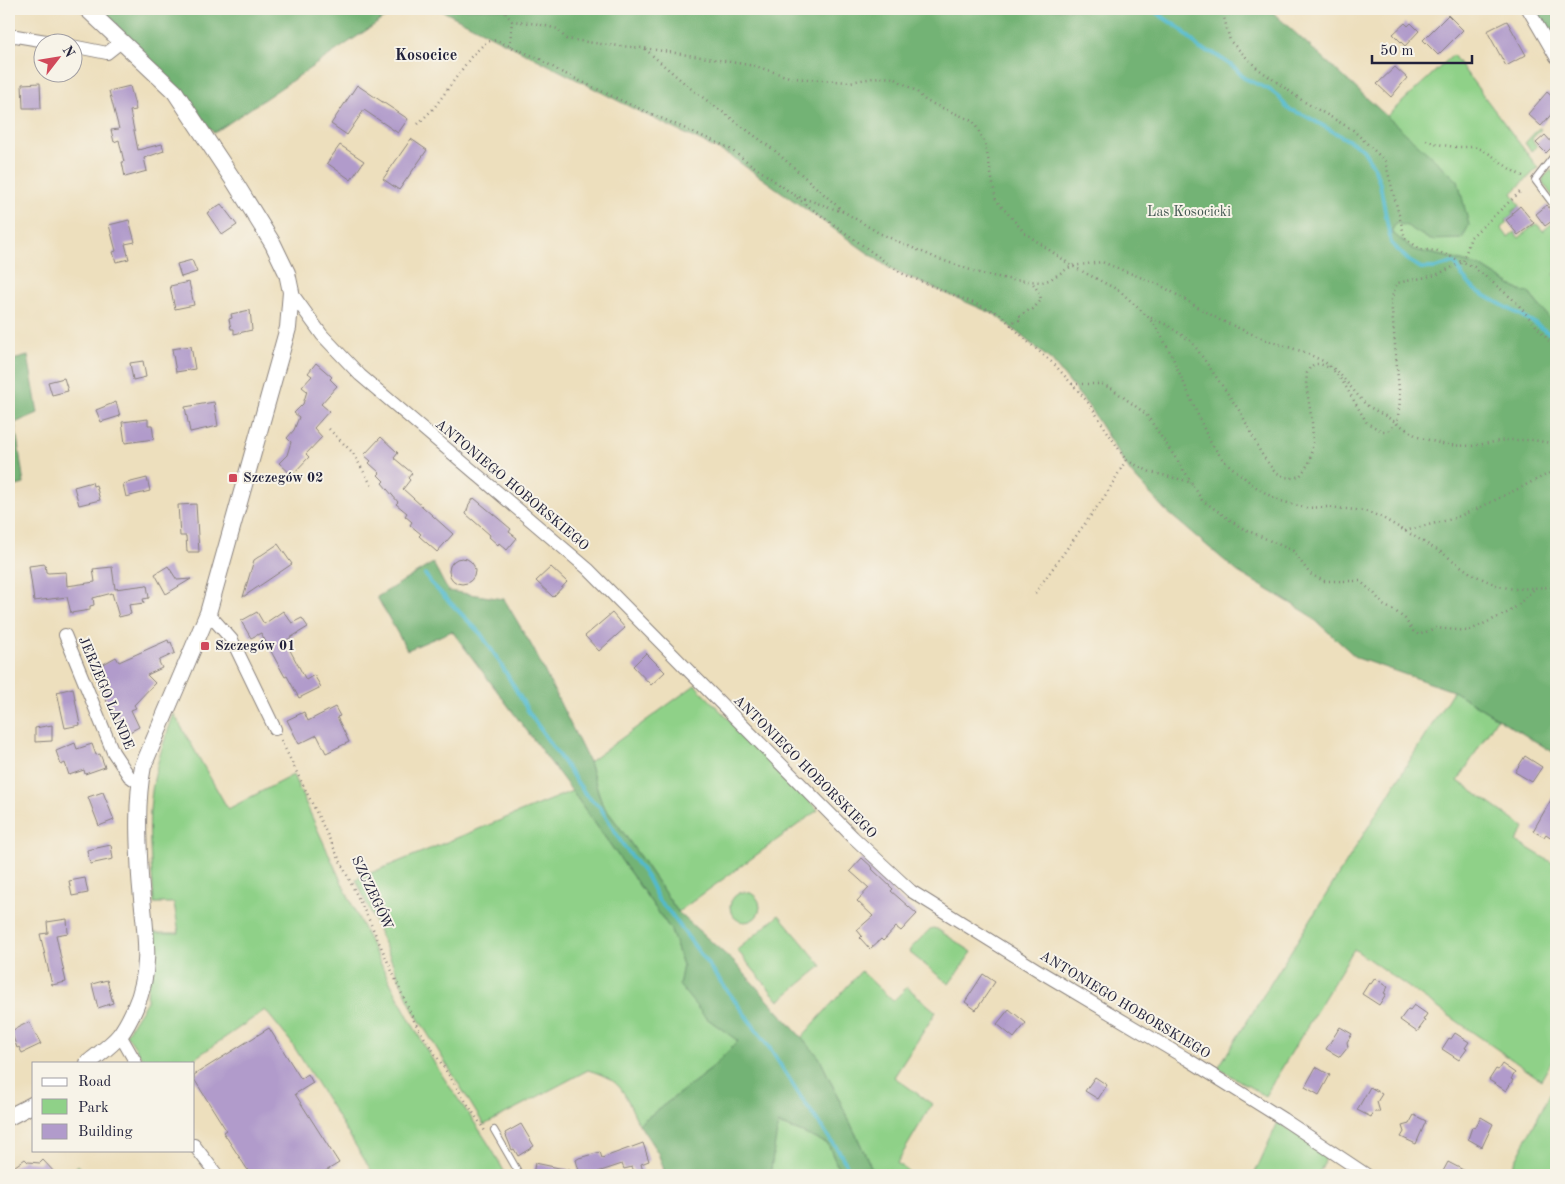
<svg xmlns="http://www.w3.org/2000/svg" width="1565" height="1184" font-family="'Old Standard TT',serif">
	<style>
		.green { fill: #8fd188; stroke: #587a62 }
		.forest { fill: #73b374; stroke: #4a6a58 }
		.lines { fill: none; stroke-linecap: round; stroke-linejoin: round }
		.stream { stroke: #51bace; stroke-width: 4 }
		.building { fill: #b19bcb }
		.service-casing { stroke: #88807c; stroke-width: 8 }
		.minor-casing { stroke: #88807c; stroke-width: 14 }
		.tertiary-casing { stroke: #88807c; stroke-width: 18 }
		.path { stroke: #88807c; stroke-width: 2.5; stroke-dasharray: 1 4; stroke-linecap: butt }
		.service { stroke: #fff; stroke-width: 6 }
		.minor { stroke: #fff; stroke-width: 12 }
		.tertiary { stroke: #fff; stroke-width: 16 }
		.poi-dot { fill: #d1495b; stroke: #f7f3e8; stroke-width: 2 }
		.labels { text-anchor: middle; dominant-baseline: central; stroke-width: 4; stroke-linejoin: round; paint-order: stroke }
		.park-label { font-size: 14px; fill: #435752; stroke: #f7f3e8 }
		.poi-label { font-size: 14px; font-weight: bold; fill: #22223b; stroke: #f7f3e8; text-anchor: start }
		.street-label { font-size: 14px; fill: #22223b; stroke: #f7f3e8 }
		.quarter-label { font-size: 16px; font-weight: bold; fill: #22223b; stroke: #f7f3e8 }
	</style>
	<rect width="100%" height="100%" fill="#f7f3e8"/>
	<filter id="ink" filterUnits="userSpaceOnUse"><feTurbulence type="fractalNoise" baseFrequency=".02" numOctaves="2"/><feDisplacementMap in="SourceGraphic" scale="10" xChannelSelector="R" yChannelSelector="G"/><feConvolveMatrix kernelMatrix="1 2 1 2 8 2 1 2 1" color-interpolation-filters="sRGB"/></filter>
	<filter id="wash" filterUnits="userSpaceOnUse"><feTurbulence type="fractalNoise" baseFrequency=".0096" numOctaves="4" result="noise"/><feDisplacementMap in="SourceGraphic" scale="20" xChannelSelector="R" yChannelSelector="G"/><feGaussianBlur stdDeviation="1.12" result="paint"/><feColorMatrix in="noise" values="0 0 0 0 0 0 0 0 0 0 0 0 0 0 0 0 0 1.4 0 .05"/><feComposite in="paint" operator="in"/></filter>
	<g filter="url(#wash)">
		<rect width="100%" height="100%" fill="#eddfbd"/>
		<!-- green -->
		<g class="green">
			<polygon points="1453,55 1538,168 1512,193 1520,206 1512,212 1513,215 1505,221 1507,223 1501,228 1508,237 1514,232 1519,238 1535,224 1538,225 1543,231 1556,220 1556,272 1554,274 1556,277 1556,326 1528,292 1520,291 1482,267 1447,257 1414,250 1391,232 1396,223 1407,225 1430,240 1387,116"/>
			<polygon points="1539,128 1541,129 1532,139 1537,147 1531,151 1525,143"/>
			<polygon points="1551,170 1556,177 1556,201 1543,183 1543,178"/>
			<polygon points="695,685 818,810 678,912 618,825 602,804 589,762"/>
			<polygon points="1453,691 1497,718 1458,781 1525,828 1516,841 1556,865 1556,1054 1541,1080 1354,949 1265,1096 1218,1068"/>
			<path d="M 174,714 L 228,809 L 293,775 C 336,870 377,964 429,1054 C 453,1096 485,1132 506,1175 L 374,1175 L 291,1042 L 265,1010 L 188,1063 L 146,1063 L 126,1034 L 147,1001 L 150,930 L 156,933 L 179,933 L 174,903 L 154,903 C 152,868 147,833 151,799 C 154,769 164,741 174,714 Z"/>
			<path d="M 572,791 L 671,930 L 683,965 L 705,1017 L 739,1041 L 710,1070 L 639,1124 C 623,1093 625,1081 588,1070 L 484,1125 L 413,1010 L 356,879 Z"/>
			<circle cx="745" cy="907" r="15"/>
			<polygon points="779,915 822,966 779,1001 737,950"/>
			<polygon points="933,928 937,929 972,952 949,984 909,952 911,948 930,929"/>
			<polygon points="861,971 893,1001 907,987 936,1012 894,1077 932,1104 897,1163 913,1175 875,1175 819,1057 801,1038"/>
			<polygon points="1556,1082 1556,1175 1508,1175"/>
			<polygon points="1278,1122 1328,1154 1318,1175 1254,1175"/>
			<polygon points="777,1124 798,1131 828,1144 841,1175 770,1175"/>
			<polygon points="78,1165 88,1175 68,1175"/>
		</g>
		<!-- forest -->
		<g class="forest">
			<polygon points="98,9 398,9 214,133 174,84"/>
			<polygon points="439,9 1269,9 1458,181 1469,225 1462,239 1430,240 1407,226 1396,223 1391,232 1414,250 1447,257 1482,267 1520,291 1528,292 1556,326 1556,754 1453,691 1357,658 1307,613 1238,572 1165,510 1131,473 1089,407 1052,361 996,315 892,270 729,155 638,111"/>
			<polygon points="1532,9 1556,9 1556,31 1548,35"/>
			<polygon points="28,356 38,413 15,423 24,484 9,488 9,361"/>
			<polygon points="433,563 448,591 504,599 533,648 589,762 602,804 618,825 678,912 734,962 819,1057 875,1175 841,1175 828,1144 798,1131 778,1124 770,1175 654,1175 664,1170 658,1153 639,1124 710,1070 738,1041 705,1017 679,985 683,965 671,930 572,791 452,631 407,650 377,597"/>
		</g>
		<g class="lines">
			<!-- stream -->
			<g class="stream">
				<polyline points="1151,9 1182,30 1200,49 1213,53 1235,68 1244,78 1270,90 1279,97 1288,109 1304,115 1362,148 1375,169 1380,184 1391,243 1409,261 1421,268 1435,268 1453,263 1457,266 1463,277 1475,290 1531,321 1556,338"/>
				<polyline points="425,574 430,582 481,634 499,661 530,714 586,795 600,807 623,845 647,877 659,901 671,914 771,1050 802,1099 840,1153 852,1175"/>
			</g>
		</g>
		<g id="blocks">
			<!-- building -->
			<g class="building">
				<polygon points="1448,15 1463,30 1438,55 1423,40"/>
				<polygon points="1507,21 1526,55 1506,66 1487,31"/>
				<polygon points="1405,23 1408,26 1411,23 1419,31 1405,46 1393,34"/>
				<polygon points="1395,67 1407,78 1391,97 1377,84"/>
				<polygon points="40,83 41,108 23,108 22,84"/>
				<polygon points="357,85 408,119 398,133 364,110 347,135 331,124"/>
				<polygon points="130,86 136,110 130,111 138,150 162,144 164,151 144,158 147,171 125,177 122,162 124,162 119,140 114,142 111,130 119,129 109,91"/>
				<polygon points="1547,92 1556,100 1556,109 1541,126 1528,114"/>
				<polygon points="1545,135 1554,145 1546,153 1536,143"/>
				<polygon points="411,139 427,150 399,190 383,179"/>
				<polygon points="340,145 364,161 351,180 327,163"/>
				<polygon points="221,204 237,225 222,235 207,213"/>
				<polygon points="1547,205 1556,218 1545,226 1536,214"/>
				<polygon points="1520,206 1534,223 1518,235 1506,220 1513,215 1512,213"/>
				<polygon points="129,220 135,242 125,244 129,259 116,262 113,252 116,251 109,225"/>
				<polygon points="192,260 197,272 181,277 177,264"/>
				<polygon points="189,282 194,305 175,309 170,286"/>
				<polygon points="250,310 252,330 234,334 234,329 231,329 229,319 232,318 231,314"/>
				<polygon points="191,346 195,369 176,372 172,349"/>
				<polygon points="143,361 146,377 133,380 130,363"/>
				<polygon points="316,363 332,377 330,379 337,386 321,404 329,411 314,428 322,437 306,454 309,457 292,475 279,463 287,455 291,442 287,438 294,430 299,417 294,413 303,404 307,391 302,387 312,376 308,373"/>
				<polygon points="64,378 68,391 52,395 48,382"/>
				<polygon points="116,402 120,416 101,422 96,410"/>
				<polygon points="214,402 218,426 190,432 185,407"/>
				<polygon points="148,419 148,425 152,425 154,439 125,443 122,422"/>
				<polygon points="381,437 398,453 394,458 412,473 408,478 410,480 403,489 453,534 437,552 419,536 421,534 410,525 412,522 405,516 407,513 396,504 398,502 382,483 384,481 378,475 380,473 369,463 371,461 364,455"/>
				<polygon points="147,478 150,491 126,497 123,484"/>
				<polygon points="92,482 93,486 96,485 100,500 79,505 74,487"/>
				<polygon points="474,498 511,529 509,532 517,538 507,550 499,543 498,545 489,537 490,535 466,514 469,504"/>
				<polygon points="196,504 199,552 187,552 186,536 180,536 178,505"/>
				<polygon points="278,544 292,564 243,597 254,560"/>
				<circle cx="462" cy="571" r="13"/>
				<polygon points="45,564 46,572 48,573 66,572 67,586 95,582 93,569 112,567 115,589 147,585 149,598 143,599 144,603 129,605 131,614 119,617 112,593 93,598 94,605 90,606 90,610 71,613 67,597 34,601 29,566"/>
				<polygon points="168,566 177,580 191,579 166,594 155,574"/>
				<polygon points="551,567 567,582 553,597 536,581"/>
				<polygon points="283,611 292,623 302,618 308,627 285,641 306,680 314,675 321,687 299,698 287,676 285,677 261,633 251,638 241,621 257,612 264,624"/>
				<polygon points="612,613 625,628 599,651 585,636"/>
				<polygon points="168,640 169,643 171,642 175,653 160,660 159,662 162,668 147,675 155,683 134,705 136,708 131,710 139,727 124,735 115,719 119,716 115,717 91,671 116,657 119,662"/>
				<polygon points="646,653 665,672 651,685 633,666"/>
				<polygon points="73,688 80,725 65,728 57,692"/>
				<polygon points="335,707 340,716 337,717 349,742 326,753 317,735 299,744 287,720 304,712 308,721"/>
				<polygon points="52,725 52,741 35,742 35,728"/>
				<polygon points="75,743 77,749 92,744 96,755 100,754 105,767 85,774 84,770 69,775 65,763 61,765 56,751"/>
				<polygon points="1525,756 1542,767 1532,782 1515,772"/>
				<polygon points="1556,791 1556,841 1546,834 1544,837 1533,831"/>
				<polygon points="103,792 114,820 99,826 88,797"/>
				<polygon points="111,845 113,859 90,864 87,850"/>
				<polygon points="862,858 873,868 872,869 893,889 891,891 917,914 901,931 896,927 883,941 881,939 870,949 860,938 862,936 857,930 873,916 857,901 869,888 850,871"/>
				<polygon points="85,878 88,893 72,896 69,881"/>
				<polygon points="67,919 68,933 56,935 66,982 52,985 40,934 48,933 47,922"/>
				<polygon points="983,974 995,982 976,1010 965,1002"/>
				<polygon points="1375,978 1388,987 1384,993 1386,994 1379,1005 1362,994 1369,983 1371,984"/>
				<polygon points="107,980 113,1003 98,1008 92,984"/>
				<polygon points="1414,1005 1427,1014 1423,1020 1425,1021 1417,1032 1400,1020 1408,1009 1410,1010"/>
				<polygon points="1009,1009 1026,1023 1014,1038 997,1024"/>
				<polygon points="29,1022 41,1044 22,1053 19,1047 17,1048 11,1031"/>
				<polygon points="1340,1027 1352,1034 1347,1042 1348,1047 1340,1057 1326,1049"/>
				<polygon points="269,1028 301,1079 308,1074 313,1083 295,1094 339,1163 319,1175 251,1175 223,1132 226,1130 194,1079 194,1075"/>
				<polygon points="1455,1033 1469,1042 1465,1048 1467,1049 1459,1060 1442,1049 1449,1038 1451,1039"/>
				<polygon points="1502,1064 1515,1073 1511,1079 1513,1080 1506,1091 1489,1080 1496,1069 1498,1070"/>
				<polygon points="1316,1067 1330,1075 1319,1095 1305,1087"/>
				<polygon points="1095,1077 1107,1085 1098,1099 1085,1091"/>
				<polygon points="1370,1087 1382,1094 1377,1102 1380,1112 1374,1112 1371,1117 1357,1110"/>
				<polygon points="1414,1115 1426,1121 1416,1144 1401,1137 1404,1132 1402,1126 1409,1124"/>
				<polygon points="1481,1117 1493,1124 1482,1147 1468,1139 1472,1127 1476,1126"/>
				<polygon points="521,1124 534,1146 518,1156 514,1149 512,1150 505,1133"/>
				<polygon points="643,1143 649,1161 641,1164 644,1175 636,1175 632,1167 624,1169 622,1164 598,1172 599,1175 580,1175 576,1160 579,1158 600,1152 602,1158"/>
				<polygon points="25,1159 28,1162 40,1163 43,1160 57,1175 15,1175 11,1169"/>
				<polygon points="1448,1162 1473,1175 1441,1175"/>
				<polygon points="535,1163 569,1170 569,1175 533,1175"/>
			</g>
		</g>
	</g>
	<g filter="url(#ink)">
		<use href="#blocks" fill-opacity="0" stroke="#88807c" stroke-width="1"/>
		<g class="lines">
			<!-- service casing -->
			<g class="service-casing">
				<g id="service">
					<polyline points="1556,153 1535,180 1556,208"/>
					<polyline points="494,1130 520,1175"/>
				</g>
			</g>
			<!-- minor casing -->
			<g class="minor-casing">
				<g id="minor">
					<polyline points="1528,9 1556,57"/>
					<polyline points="9,37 16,36 52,42"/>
					<polyline points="72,46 107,53 121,42"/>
					<polyline points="291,292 322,335 360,375 588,569 853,837 911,891 1044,974 1187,1059 1283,1119 1367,1175"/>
					<polyline points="208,613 232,640 275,729"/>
					<polyline points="65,635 113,752 129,776 140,784"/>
					<polyline points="120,1035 136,1063"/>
					<polyline points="194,1145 217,1175"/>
				</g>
			</g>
			<!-- tertiary casing -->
			<g class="tertiary-casing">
				<g id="tertiary">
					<path d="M 87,9 L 175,92 L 234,181 L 273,244 L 287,273 L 291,292 L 288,328 L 208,613 L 143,766 C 136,801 138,840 140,876 C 143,923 155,964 135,1008 C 131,1017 126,1027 120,1035 C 112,1045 99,1054 88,1063"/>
					<polyline points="9,1117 34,1104"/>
				</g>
			</g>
			<!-- path -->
			<g class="path">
				<polyline points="502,9 512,21 538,24 558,29 566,39 608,45 644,48 713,59 755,66 792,78 850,82 879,77 894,78 916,91 926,101 973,121 985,142 996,200 1025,233 1072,266 1120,291 1149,318 1160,333 1171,354 1209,440 1223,460 1253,485 1275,499 1291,504 1306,508 1328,507 1365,511 1381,517 1441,552 1472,574 1498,586 1514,589 1551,587 1556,588"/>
				<polyline points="1222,9 1230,41 1257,68 1303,101 1353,130 1385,161 1405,238 1420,249 1437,251 1463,262 1471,237 1520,192"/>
				<polyline points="510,46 512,21"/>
				<polyline points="645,49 690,88 774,150 844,212"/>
				<polyline points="418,124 434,108 471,57 486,42 496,40 540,59 559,71 629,104 727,147 794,195 846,213 879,233 936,258 982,274 1013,280 1042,282 1049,280 1072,266 1102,262 1160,285 1220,320 1266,340 1304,352 1323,361 1338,372 1366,405 1397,423 1418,437 1446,445 1472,446 1505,440 1533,440 1556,444"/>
				<path d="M 1426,140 C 1436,144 1446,146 1457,147 C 1466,147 1475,146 1483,150 C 1498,158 1510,172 1526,177"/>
				<polyline points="797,198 901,273 1000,314 1028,342 1054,364 1081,394 1090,405 1126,460 1150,472 1187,481 1193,485"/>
				<polyline points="1151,318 1167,325 1192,342 1241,413 1261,453 1274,471 1284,477 1293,478 1300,476 1309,463 1313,443 1312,422 1306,384 1307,373 1310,367 1315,364 1320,364 1330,368"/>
				<polyline points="1011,326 1013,322 1019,320 1018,318 1025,312 1033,309 1041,300 1040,294 1032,282"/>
				<polyline points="1334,371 1343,382 1367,423 1382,431 1388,431 1397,423 1400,401 1391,300 1397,283 1436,275 1463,262 1474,267 1515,301 1556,349"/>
				<polyline points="1072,384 1100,384 1111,388 1146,414 1187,475 1202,500 1240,527 1293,551 1310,574 1324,581 1360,581 1374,593 1383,605 1395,611 1405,619 1413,631 1419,635 1435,628 1468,631 1509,612 1518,605 1535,588"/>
				<polyline points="329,429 353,453 373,488"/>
				<polyline points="1405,531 1452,519 1479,508 1556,470"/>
				<polyline points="1035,593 1107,493 1126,460"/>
				<polyline points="281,740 370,922 415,1023 485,1131"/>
			</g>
			<!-- service -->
			<use href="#service" class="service"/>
			<!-- minor -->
			<use href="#minor" class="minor"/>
			<!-- tertiary -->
			<use href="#tertiary" class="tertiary"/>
		</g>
	</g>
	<!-- markers -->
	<g class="poi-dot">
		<rect x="228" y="473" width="10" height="10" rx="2.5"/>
		<rect x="200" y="641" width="10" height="10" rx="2.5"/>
	</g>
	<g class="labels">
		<!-- park labels -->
		<g class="park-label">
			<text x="1189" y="212">Las Kosocicki</text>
		</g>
		<!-- poi labels -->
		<g class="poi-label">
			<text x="243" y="478">Szczegów 02</text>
			<text x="215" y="646">Szczegów 01</text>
		</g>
		<!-- street labels -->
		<g class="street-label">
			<text transform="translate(512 485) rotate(40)">ANTONIEGO HOBORSKIEGO</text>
			<text transform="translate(106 693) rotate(67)">JERZEGO LANDE</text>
			<text transform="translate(805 767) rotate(45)">ANTONIEGO HOBORSKIEGO</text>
			<text transform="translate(372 893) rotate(65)">SZCZEGÓW</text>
			<text transform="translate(1125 1005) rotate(31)">ANTONIEGO HOBORSKIEGO</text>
		</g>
		<!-- quarter labels -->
		<g class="quarter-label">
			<text x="426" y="56">Kosocice</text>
		</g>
	</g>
	<!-- margin -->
	<rect width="1565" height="1184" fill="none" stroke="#f7f3e8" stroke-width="30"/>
	<!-- legend -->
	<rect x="32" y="1062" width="162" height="90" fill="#f7f3e8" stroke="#a29fa3"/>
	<rect x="42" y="1078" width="25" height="8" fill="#ffffff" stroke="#a29fa3"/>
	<text x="78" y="1086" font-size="15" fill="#22223b">Road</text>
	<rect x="42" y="1099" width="25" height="15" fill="#8fd188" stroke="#a29fa3"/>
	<text x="78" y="1112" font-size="15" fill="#22223b">Park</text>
	<rect x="42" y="1124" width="25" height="15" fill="#b19bcb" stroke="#a29fa3"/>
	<text x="78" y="1136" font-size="15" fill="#22223b">Building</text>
	<!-- north arrow -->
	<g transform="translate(58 58) rotate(59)"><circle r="24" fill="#f7f3e8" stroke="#a29fa3"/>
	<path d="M0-4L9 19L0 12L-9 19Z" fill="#d1495b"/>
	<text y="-8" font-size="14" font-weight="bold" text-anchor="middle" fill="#22223b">N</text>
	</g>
	<!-- scale -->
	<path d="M1372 55v8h100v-8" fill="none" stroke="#22223b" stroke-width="2.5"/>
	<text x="1380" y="55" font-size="15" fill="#22223b" stroke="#f7f3e8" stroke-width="4" paint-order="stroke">50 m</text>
</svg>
